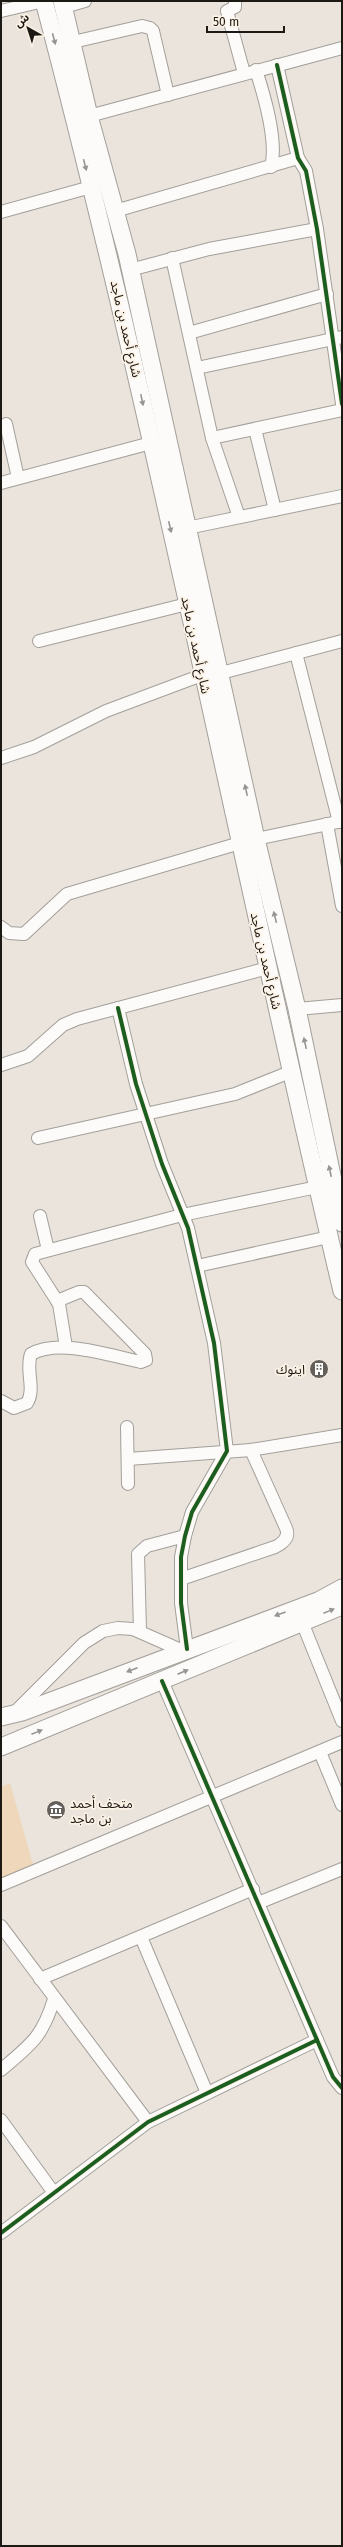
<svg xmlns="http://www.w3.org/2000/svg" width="343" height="2547" font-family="'Fira Sans','Noto Sans Arabic',sans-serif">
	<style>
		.green { fill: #eed7ba }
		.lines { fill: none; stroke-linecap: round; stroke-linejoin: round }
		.street-casing { stroke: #a39f99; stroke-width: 14 }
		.secondary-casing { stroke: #a39f99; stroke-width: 19 }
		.street { stroke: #fcfbfa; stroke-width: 12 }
		.secondary { stroke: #fcfbfa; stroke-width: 17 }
		.cycleway-casing { stroke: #fcf2e5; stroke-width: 6 }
		.cycleway { stroke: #1b5e20; stroke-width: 4 }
		.oneway { fill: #979592 }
		.labels { text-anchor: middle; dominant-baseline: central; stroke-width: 3.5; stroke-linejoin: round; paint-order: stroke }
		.street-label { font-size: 13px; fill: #1c1814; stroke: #fcf2e5 }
		.poi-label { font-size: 13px; fill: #1c1814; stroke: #fcf2e5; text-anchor: end }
	</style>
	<rect width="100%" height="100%" fill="#eae4dd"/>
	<!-- green -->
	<polygon class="green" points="10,1783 34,1868 1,1881 1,1787"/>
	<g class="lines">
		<!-- street casing -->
		<g class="street-casing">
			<g id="street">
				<polyline points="235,1 235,7 227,11 244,73"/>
				<polyline points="64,7 85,1"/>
				<polyline points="1,11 44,1"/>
				<polyline points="73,42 142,26 150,28 153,31 168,95"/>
				<polyline points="277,65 298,158 306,171 317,229 342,404"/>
				<path d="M 256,70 C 264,95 278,141 271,167"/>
				<polyline points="89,116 342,48"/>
				<polyline points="115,211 298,158"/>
				<polyline points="1,212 91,187"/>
				<polyline points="172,258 212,438 239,517"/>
				<polyline points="130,270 209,249 317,229"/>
				<polyline points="189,333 327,294"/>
				<polyline points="197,368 342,337"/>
				<polyline points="6,424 18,478"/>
				<polyline points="255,429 275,510"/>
				<polyline points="212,438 342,410"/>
				<polyline points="1,483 151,443"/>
				<polyline points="187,528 342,496"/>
				<polyline points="39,641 187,604"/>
				<polyline points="296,653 339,822"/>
				<polyline points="221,673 342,641"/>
				<polyline points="1,758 34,747 106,711 202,675"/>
				<polyline points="327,824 342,906"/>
				<polyline points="256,839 342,821"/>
				<polyline points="1,927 9,933 24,934 67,894 240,843"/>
				<polyline points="118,1008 136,1084 162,1164 188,1228 214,1343 227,1451 192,1512 185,1536 181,1557 181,1603 187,1649"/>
				<polyline points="297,1009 342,1005"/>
				<polyline points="1,1065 28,1056 63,1025 77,1019 268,968"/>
				<polyline points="38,1138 235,1094 290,1072"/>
				<polyline points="40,1216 48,1250"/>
				<polyline points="197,1266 329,1237"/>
				<polyline points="66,1347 59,1304 32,1262 35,1254 182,1215 317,1187"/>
				<path d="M 1,1401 L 14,1408 L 27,1403 C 36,1389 25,1370 31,1354 C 60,1338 111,1356 141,1362 L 146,1360 L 145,1354 L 84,1292 L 79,1292 L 57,1301"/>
				<polyline points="127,1427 128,1484"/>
				<polyline points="128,1459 251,1450 342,1435"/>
				<path d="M 181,1579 L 275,1547 C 283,1543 290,1537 286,1528 L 251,1450"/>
				<polyline points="302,1622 342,1721"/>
				<polyline points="140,1631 138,1554 147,1546 185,1536"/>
				<polyline points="162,1681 333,2077 342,2088"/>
				<polyline points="14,1713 84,1643 103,1631 118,1628 133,1629 183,1651"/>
				<polyline points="320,1752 342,1805"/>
				<polyline points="1,1885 342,1742"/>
				<polyline points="258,1903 342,1869"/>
				<polyline points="1,1926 148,2122"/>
				<polyline points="141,1937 207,2093"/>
				<polyline points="40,1979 253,1889"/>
				<path d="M 1,2070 C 31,2044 42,2038 54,1999"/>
				<polyline points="1,2120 54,2193"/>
				<polyline points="1,2233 148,2122 317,2040"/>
			</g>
		</g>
		<!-- secondary casing -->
		<g class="secondary-casing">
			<g id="secondary">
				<path d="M 44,1 C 157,428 240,862 342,1291"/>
				<polyline points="62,1 89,116 127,254 256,839 297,1009 342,1223"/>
				<polyline points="1,1717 22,1712 318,1601 342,1588"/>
				<polyline points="1,1747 342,1606"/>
			</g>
		</g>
		<!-- street -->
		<use href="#street" class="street"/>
		<!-- secondary -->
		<use href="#secondary" class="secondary"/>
		<!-- cycleway casing -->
		<g class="cycleway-casing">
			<g id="cycleway">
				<polyline points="277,65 298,158 306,171 317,229 342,404"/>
				<polyline points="118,1008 136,1084 162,1164 188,1228 214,1343 227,1451 192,1512 185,1536 181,1557 181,1603 187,1649"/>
				<polyline points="162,1681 333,2077 342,2088"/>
				<polyline points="1,2233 148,2122 317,2040"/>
			</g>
		</g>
		<!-- cycleway -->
		<use href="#cycleway" class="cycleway"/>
	</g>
	<!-- one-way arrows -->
	<defs><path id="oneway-solid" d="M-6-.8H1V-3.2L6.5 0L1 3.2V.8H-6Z"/></defs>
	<g class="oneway">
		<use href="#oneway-solid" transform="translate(54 39) rotate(75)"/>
		<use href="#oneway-solid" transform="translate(85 165) rotate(76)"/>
		<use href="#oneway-solid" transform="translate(142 400) rotate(78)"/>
		<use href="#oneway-solid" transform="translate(170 527) rotate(77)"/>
		<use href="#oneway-solid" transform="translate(246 790) rotate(-102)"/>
		<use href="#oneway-solid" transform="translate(275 917) rotate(-104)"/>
		<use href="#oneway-solid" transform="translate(305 1043) rotate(-102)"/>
		<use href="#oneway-solid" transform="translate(330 1171) rotate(-102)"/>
		<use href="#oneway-solid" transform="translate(329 1611) rotate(-22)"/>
		<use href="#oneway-solid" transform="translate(280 1614) rotate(160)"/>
		<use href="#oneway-solid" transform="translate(132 1670) rotate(159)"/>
		<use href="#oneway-solid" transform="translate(183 1672) rotate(-23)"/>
		<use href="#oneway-solid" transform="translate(37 1732) rotate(-22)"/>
	</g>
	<!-- icons -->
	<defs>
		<g id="building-disc" transform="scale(1)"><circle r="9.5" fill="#645f5a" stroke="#fcf2e5"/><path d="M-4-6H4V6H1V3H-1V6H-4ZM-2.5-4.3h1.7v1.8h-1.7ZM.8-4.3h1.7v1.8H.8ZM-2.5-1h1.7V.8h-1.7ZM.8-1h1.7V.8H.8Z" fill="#fff"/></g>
		<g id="museum-disc" transform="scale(1)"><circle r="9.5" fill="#645f5a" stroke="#fcf2e5"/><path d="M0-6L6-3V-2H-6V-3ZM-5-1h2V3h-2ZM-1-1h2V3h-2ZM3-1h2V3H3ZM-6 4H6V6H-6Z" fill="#fff"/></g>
	</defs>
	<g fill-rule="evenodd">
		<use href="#building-disc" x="319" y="1369"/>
		<use href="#museum-disc" x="56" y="1810"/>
	</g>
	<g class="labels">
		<!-- street labels -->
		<g class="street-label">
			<text transform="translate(126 329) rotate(77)">شارع أحمد بن ماجد</text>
			<text transform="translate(196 645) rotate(78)">شارع أحمد بن ماجد</text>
			<text transform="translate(266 961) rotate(77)">شارع أحمد بن ماجد</text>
		</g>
		<!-- poi labels -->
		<g class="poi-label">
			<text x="305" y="1369">اينوك</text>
			<text x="70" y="1803" text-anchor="start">متحف أحمد<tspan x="70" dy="15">بن ماجد</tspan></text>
		</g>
	</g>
	<!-- border -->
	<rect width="343" height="2547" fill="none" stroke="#1c1814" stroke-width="4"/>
	<!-- north arrow -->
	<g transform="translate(28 28) rotate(321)" stroke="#fcf2e5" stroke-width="3" paint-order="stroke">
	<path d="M0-3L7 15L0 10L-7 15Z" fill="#1c1814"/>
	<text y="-6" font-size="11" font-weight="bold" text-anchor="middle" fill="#1c1814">ش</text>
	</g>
	<!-- scale -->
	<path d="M207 26v6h77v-6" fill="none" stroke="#1c1814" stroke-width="2"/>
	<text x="213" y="26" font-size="12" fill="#1c1814" stroke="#fcf2e5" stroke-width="3" paint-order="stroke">50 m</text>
</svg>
